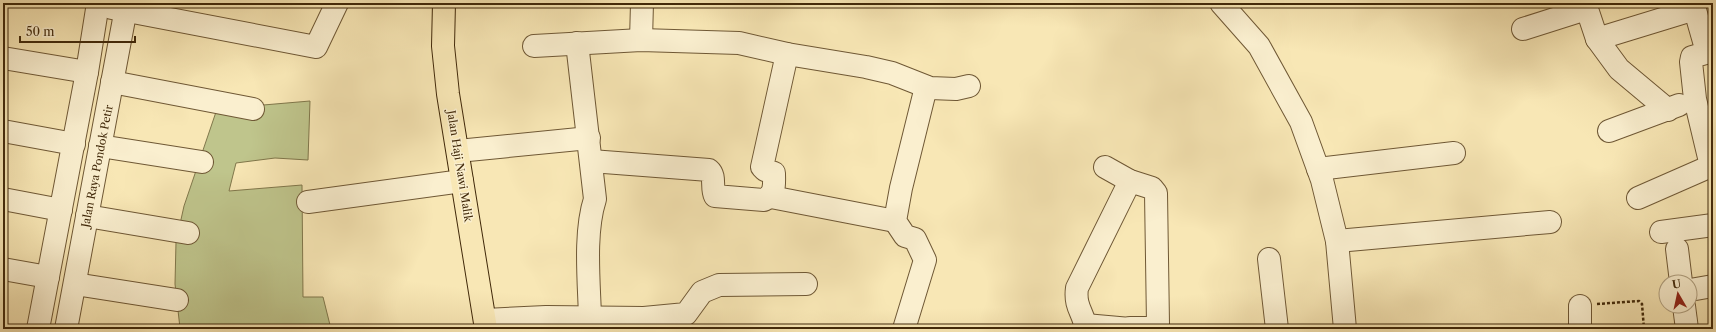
<svg xmlns="http://www.w3.org/2000/svg" width="1716" height="332" font-family="'Libre Caslon Text',serif">
	<style>
		.green { fill: #bfc58c; stroke: #80774b }
		.lines { fill: none; stroke-linecap: round; stroke-linejoin: round }
		.minor-casing { stroke: #6f5835; stroke-width: 24 }
		.major-casing { stroke: #41290a; stroke-width: 24 }
		.path { stroke: #41290a; stroke-width: 2.5; stroke-dasharray: 3 2; stroke-linecap: butt }
		.minor { stroke: #faefcf; stroke-width: 22 }
		.major { stroke: #f8e7b5; stroke-width: 22 }
		.labels { text-anchor: middle; dominant-baseline: central; stroke-width: 3; stroke-linejoin: round; paint-order: stroke }
		.street-label { font-size: 11px; fill: #41290a; stroke: #faefcf }
	</style>
	<rect width="100%" height="100%" fill="#f8e7b5"/>
	<filter id="stains"><feTurbulence type="fractalNoise" baseFrequency=".005" numOctaves="4"/><feColorMatrix values="0 0 0 0 .2 0 0 0 0 .09 0 0 0 0 .02 0 0 0 .5 -.17"/></filter>
	<radialGradient id="worn" r=".72"><stop offset=".6" stop-color="#630" stop-opacity="0"/><stop offset="1" stop-color="#630" stop-opacity=".3"/></radialGradient>
	<!-- green -->
	<polygon class="green" points="310,101 308,160 275,158 236,163 229,191 302,185 303,297 323,297 331,329 180,328 175,284 176,242 184,206 217,109"/>
	<g class="lines">
		<!-- minor casing -->
		<g class="minor-casing">
			<g id="minor">
				<polyline points="1221,3 1259,46 1301,122 1322,180 1337,241 1345,329"/>
				<polyline points="1585,3 1597,39 1619,69 1668,110"/>
				<polyline points="1693,3 1707,52"/>
				<polyline points="112,8 316,47 337,3"/>
				<polyline points="1523,29 1586,9"/>
				<polyline points="1597,39 1695,9"/>
				<polyline points="641,40 642,3"/>
				<path d="M 577,43 L 595,199 C 584,233 589,281 590,317"/>
				<polyline points="534,46 641,40 739,43 787,54 866,67 892,73 930,88 956,89 969,86"/>
				<polyline points="1713,51 1692,57 1691,62 1695,99 1711,166 1713,169"/>
				<polyline points="3,58 87,72"/>
				<polyline points="112,82 253,109"/>
				<polyline points="3,131 74,144"/>
				<polyline points="1609,131 1679,105"/>
				<polyline points="100,146 202,162"/>
				<polyline points="458,151 589,138"/>
				<path d="M 591,161 L 709,170 C 716,176 711,188 715,196 L 764,200 C 776,194 774,184 774,173 L 765,170 L 762,167 L 787,54"/>
				<polyline points="1105,167 1130,181 1152,188 1156,193 1158,324 1152,328 1130,328"/>
				<polyline points="1318,169 1454,153"/>
				<polyline points="771,197 895,221"/>
				<polyline points="1638,198 1711,166"/>
				<polyline points="3,199 61,210"/>
				<polyline points="308,202 462,181"/>
				<polyline points="87,216 188,233"/>
				<polyline points="1661,232 1713,225"/>
				<polyline points="1337,241 1550,222"/>
				<polyline points="1677,249 1681,282"/>
				<polyline points="1269,259 1277,329"/>
				<polyline points="3,269 48,277"/>
				<polyline points="75,284 177,300"/>
				<polyline points="1690,290 1713,286"/>
				<polyline points="1684,306 1687,329"/>
				<polyline points="485,320 546,317 644,318 686,314 702,292 719,285 806,284"/>
				<polyline points="1085,325 1130,329"/>
				<polyline points="38,329 87,72 98,3"/>
				<polyline points="66,329 127,3"/>
				<polyline points="904,329 925,260 915,239 905,236 895,221 901,188 926,87"/>
				<path d="M 1085,329 C 1086,315 1074,309 1077,288 L 1130,181"/>
				<polyline points="1580,329 1580,306"/>
			</g>
		</g>
		<!-- major casing -->
		<g class="major-casing">
			<polyline id="major" points="444,3 443,46 448,94 486,329"/>
		</g>
		<!-- path -->
		<polyline class="path" points="1597,304 1639,301 1642,304 1644,329"/>
		<!-- minor -->
		<use href="#minor" class="minor"/>
		<!-- major -->
		<use href="#major" class="major"/>
	</g>
	<g class="labels">
		<!-- street labels -->
		<g class="street-label">
			<text transform="translate(97 166) rotate(-79)">Jalan Raya Pondok Petir</text>
			<text transform="translate(460 166) rotate(81)">Jalan Haji Nawi Malik</text>
		</g>
	</g>
	<!-- margin -->
	<rect width="1716" height="332" fill="none" stroke="#f8e7b5" stroke-width="16"/>
	<rect x="4" y="4" width="1708" height="324" fill="none" stroke="#41290a" stroke-width="2"/>
	<rect x="8" y="8" width="1700" height="316" fill="none" stroke="#41290a"/>
	<!-- north arrow -->
	<g transform="translate(1678 294) rotate(351)"><circle r="19" fill="#faefcf" stroke="#b0a080"/>
	<path d="M0-3L7 15L0 10L-7 15Z" fill="#8f2418"/>
	<text y="-6" font-size="11" font-weight="bold" text-anchor="middle" fill="#41290a">U</text>
	</g>
	<!-- scale -->
	<path d="M20 36v6h115v-6" fill="none" stroke="#41290a" stroke-width="2"/>
	<text x="26" y="36" font-size="12" fill="#41290a" stroke="#faefcf" stroke-width="3" paint-order="stroke">50 m</text>
	<rect width="100%" height="100%" filter="url(#stains)"/>
	<rect width="100%" height="100%" fill="url(#worn)"/>
</svg>
